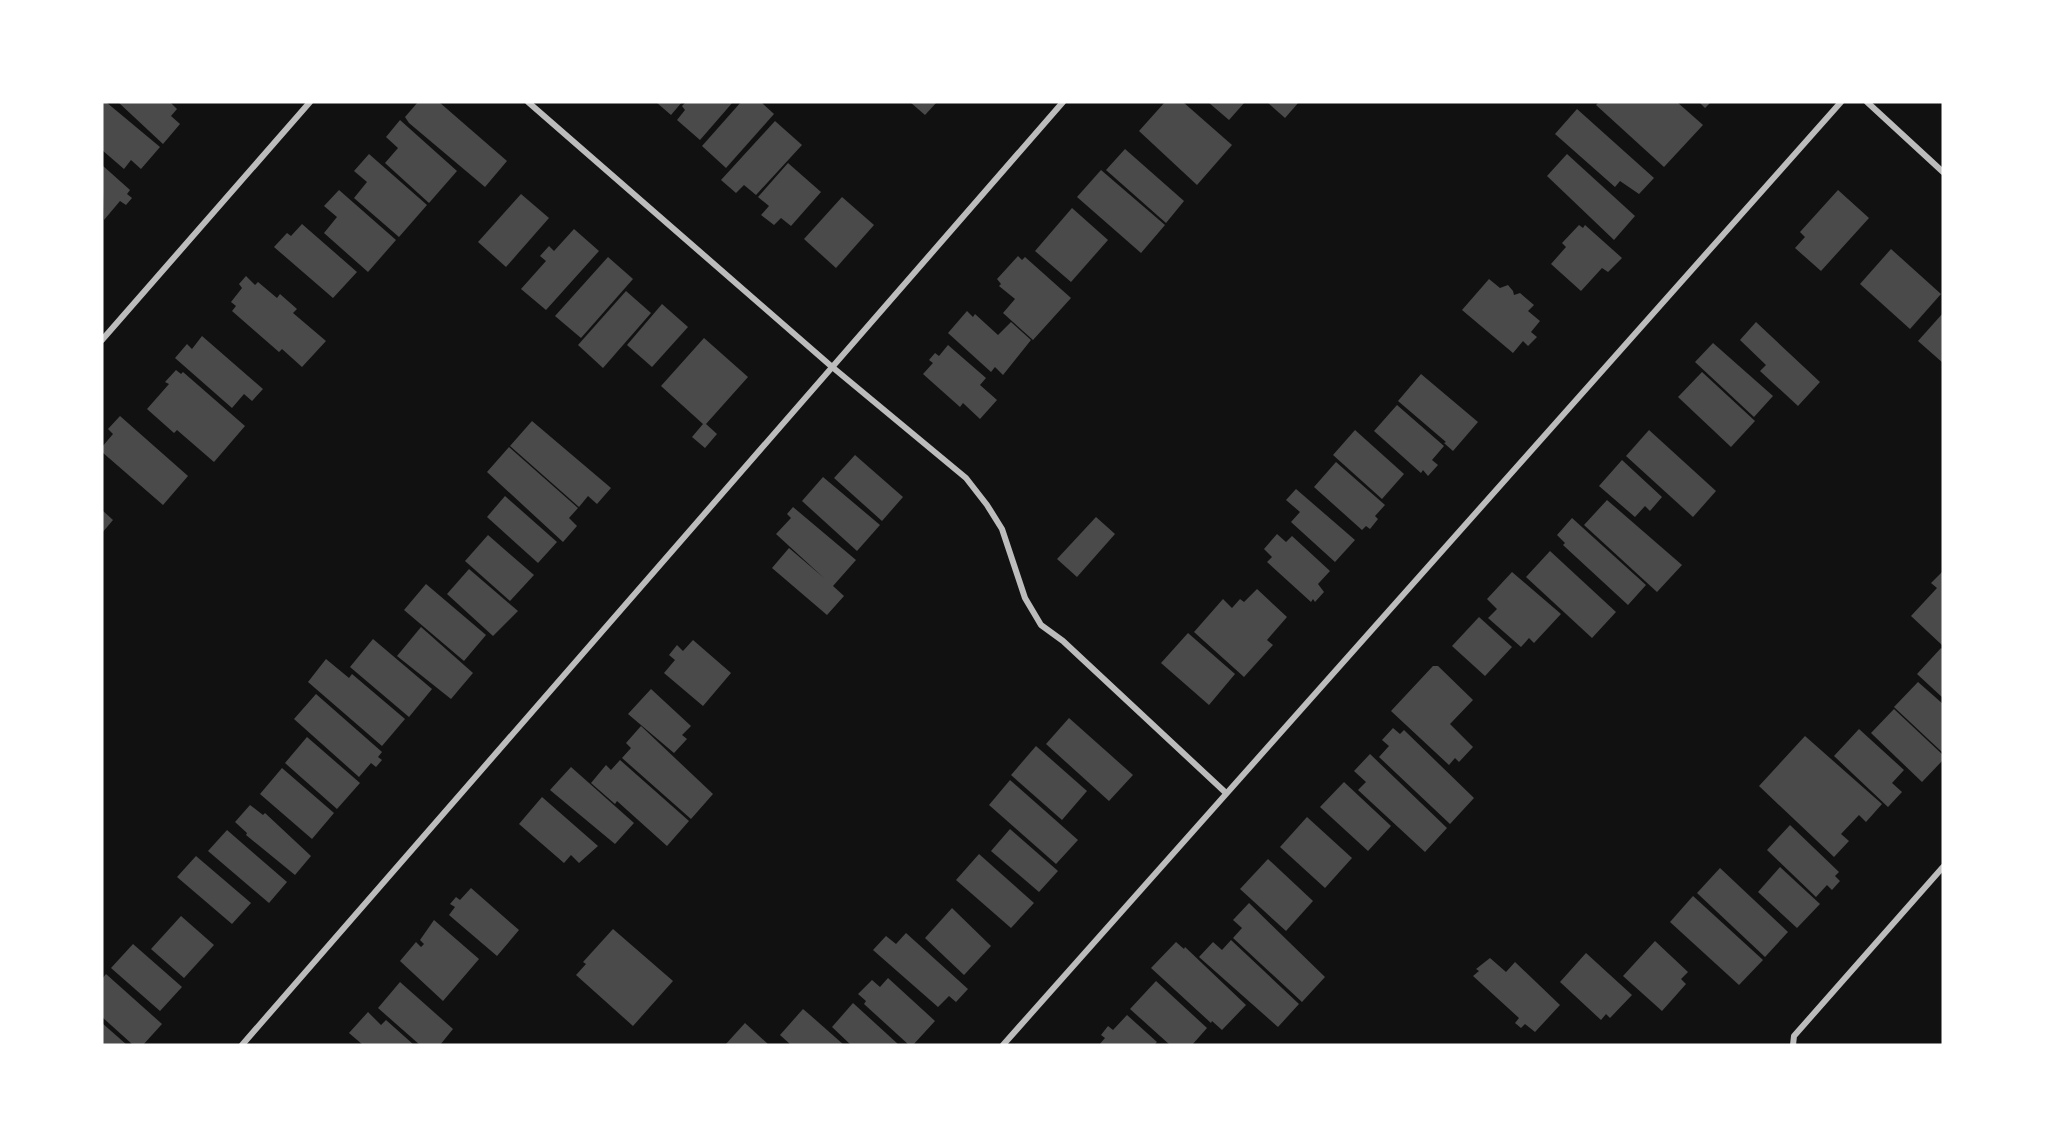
<svg xmlns="http://www.w3.org/2000/svg" width="2045" height="1147" font-family="Ubuntu,sans-serif">
	<style>
		.building { fill: #4a4a4a }
		.lines { fill: none; stroke-linecap: round; stroke-linejoin: round }
		.minor { stroke: #bcbcbc; stroke-width: 6 }
	</style>
	<rect width="100%" height="100%" fill="#111"/>
	<!-- building -->
	<g class="building">
		<polygon points="102,102 106,102 160,147 141,169 131,160 124,169 102,150"/>
		<polygon points="118,102 170,102 177,109 171,116 180,124 163,144"/>
		<polygon points="418,102 439,102 507,161 485,187 409,123 405,117"/>
		<polygon points="656,102 682,102 671,115"/>
		<polygon points="686,102 733,102 700,140 677,120 685,110 682,106"/>
		<polygon points="741,102 761,102 774,114 726,168 702,146"/>
		<polygon points="910,102 937,102 925,115"/>
		<polygon points="1165,102 1183,102 1232,145 1197,185 1139,131"/>
		<polygon points="1208,102 1245,102 1229,120"/>
		<polygon points="1267,102 1299,102 1285,118"/>
		<polygon points="1599,102 1677,102 1703,125 1664,167 1596,105"/>
		<polygon points="1699,102 1711,102 1705,108"/>
		<polygon points="1577,109 1654,178 1639,194 1620,181 1615,187 1555,134"/>
		<polygon points="400,120 457,171 429,203 385,163 398,148 386,137"/>
		<polygon points="775,121 802,145 756,195 744,185 736,193 721,180"/>
		<polygon points="1125,149 1184,201 1166,223 1106,170"/>
		<polygon points="369,154 427,205 399,237 354,198 367,182 354,171"/>
		<polygon points="1567,154 1635,216 1614,240 1547,176"/>
		<polygon points="788,163 821,192 791,226 781,218 774,225 761,215 769,206 758,197"/>
		<polygon points="102,165 130,190 127,194 132,198 126,205 120,201 104,220"/>
		<polygon points="1101,170 1165,225 1141,253 1077,197"/>
		<polygon points="339,190 396,240 368,272 324,233 337,217 324,206"/>
		<polygon points="1838,190 1869,218 1821,271 1795,248 1805,237 1800,232"/>
		<polygon points="521,194 549,218 506,267 478,242"/>
		<polygon points="842,197 874,225 836,268 804,239"/>
		<polygon points="1072,208 1108,240 1071,282 1035,251"/>
		<polygon points="302,224 357,272 333,298 274,247 287,233 291,236"/>
		<polygon points="1579,225 1583,228 1585,225 1622,258 1608,272 1602,268 1581,291 1551,264 1566,247 1562,243"/>
		<polygon points="574,229 599,251 546,310 521,289 546,261 540,256 549,246 554,251"/>
		<polygon points="1891,249 1941,294 1910,329 1860,284"/>
		<polygon points="1018,256 1022,260 1025,257 1071,298 1033,340 1003,313 1015,299 999,286 1001,284 997,279"/>
		<polygon points="608,257 633,279 581,338 555,316"/>
		<polygon points="246,276 255,285 258,282 277,298 280,294 297,309 293,313 326,341 302,367 282,349 279,352 232,311 236,306 231,302 242,288 239,284"/>
		<polygon points="1489,279 1500,288 1508,285 1513,291 1514,295 1520,293 1534,305 1528,311 1540,321 1531,332 1537,337 1528,346 1523,341 1513,353 1462,310"/>
		<polygon points="626,291 651,313 603,368 578,345"/>
		<polygon points="662,304 688,327 652,367 627,345"/>
		<polygon points="967,311 973,317 975,314 998,335 1011,322 1031,340 1003,375 995,367 991,372 948,333"/>
		<polygon points="1943,313 1943,363 1918,341"/>
		<polygon points="1756,322 1820,382 1798,406 1760,371 1766,365 1740,340"/>
		<polygon points="202,336 263,389 252,401 244,394 232,408 175,358 187,344 192,349"/>
		<polygon points="704,338 748,377 706,424 717,434 705,448 692,437 703,424 661,386"/>
		<polygon points="1713,343 1773,396 1754,417 1695,362"/>
		<polygon points="948,345 986,378 980,385 997,400 980,419 963,403 960,407 923,374 933,363 929,360 935,353 939,356"/>
		<polygon points="176,370 181,374 183,372 245,426 214,462 177,430 174,433 147,409 169,384 165,382"/>
		<polygon points="1702,372 1755,421 1731,447 1678,397"/>
		<polygon points="1421,374 1478,422 1453,451 1444,443 1446,442 1398,401"/>
		<polygon points="1397,405 1444,446 1432,460 1438,465 1428,476 1423,470 1421,473 1374,431"/>
		<polygon points="120,416 188,476 163,505 102,452 102,447 113,434 108,429"/>
		<polygon points="532,421 611,488 597,504 588,496 579,507 510,446"/>
		<polygon points="1355,430 1404,474 1382,499 1333,455"/>
		<polygon points="1649,430 1716,491 1693,517 1626,456"/>
		<polygon points="509,447 578,508 569,518 577,526 563,542 487,472"/>
		<polygon points="855,455 903,497 882,521 834,478"/>
		<polygon points="1622,460 1662,497 1650,511 1645,506 1635,517 1599,486"/>
		<polygon points="1336,462 1385,505 1375,516 1378,519 1370,529 1366,526 1362,530 1314,487"/>
		<polygon points="823,477 880,525 857,551 802,501"/>
		<polygon points="1296,489 1355,540 1335,562 1291,522 1300,512 1286,500"/>
		<polygon points="505,496 557,542 538,563 487,517"/>
		<polygon points="1607,500 1682,565 1657,592 1584,525"/>
		<polygon points="793,507 856,560 833,586 844,596 827,615 772,568 789,548 824,578 776,534 791,518 787,514"/>
		<polygon points="102,510 113,520 102,533"/>
		<polygon points="1096,517 1115,534 1077,577 1057,559"/>
		<polygon points="1572,518 1646,585 1628,605 1563,545 1565,543 1557,535"/>
		<polygon points="1277,534 1286,542 1292,536 1330,571 1318,584 1324,592 1315,602 1313,599 1311,602 1267,562 1272,557 1264,549"/>
		<polygon points="488,535 534,575 510,601 465,561"/>
		<polygon points="1550,551 1616,612 1592,638 1526,577"/>
		<polygon points="469,569 518,611 493,636 447,594"/>
		<polygon points="1943,571 1943,646 1911,616 1937,588 1931,583"/>
		<polygon points="1512,572 1561,614 1534,643 1529,638 1521,647 1488,618 1497,609 1487,599"/>
		<polygon points="426,584 486,635 464,661 404,610"/>
		<polygon points="1257,589 1287,617 1267,640 1273,645 1244,677 1194,632 1223,599 1232,608 1240,599 1244,602"/>
		<polygon points="1479,617 1512,647 1485,676 1452,646"/>
		<polygon points="421,627 473,673 451,699 397,656"/>
		<polygon points="1188,633 1235,674 1209,705 1161,663"/>
		<polygon points="373,639 432,689 409,717 350,667"/>
		<polygon points="693,640 731,673 703,706 664,673 675,660 669,655 677,645 683,651"/>
		<polygon points="1941,648 1943,650 1943,698 1917,674"/>
		<polygon points="326,659 349,678 352,674 405,719 382,746 308,682"/>
		<polygon points="1433,666 1438,666 1473,700 1450,724 1473,747 1459,762 1455,758 1449,765 1391,711"/>
		<polygon points="1918,682 1943,704 1943,753 1894,707"/>
		<polygon points="651,689 691,726 682,735 687,739 674,753 628,714"/>
		<polygon points="316,694 382,752 378,757 382,760 376,767 371,763 359,777 294,719"/>
		<polygon points="1894,709 1943,755 1943,760 1922,782 1871,733"/>
		<polygon points="1069,718 1133,775 1109,801 1046,744"/>
		<polygon points="641,726 713,794 691,819 622,758 631,748 626,743"/>
		<polygon points="1393,728 1400,734 1404,730 1474,798 1450,824 1379,757 1389,746 1382,740"/>
		<polygon points="1859,729 1904,770 1892,783 1902,792 1888,807 1834,756"/>
		<polygon points="1805,736 1882,804 1866,822 1859,815 1841,834 1849,841 1834,857 1759,786"/>
		<polygon points="307,737 360,783 337,809 285,763"/>
		<polygon points="1036,746 1087,791 1062,820 1011,775"/>
		<polygon points="1370,754 1447,828 1425,852 1358,790 1366,782 1354,771"/>
		<polygon points="620,760 689,821 667,846 617,801 615,804 591,783 606,765 611,770"/>
		<polygon points="571,767 634,823 615,844 550,790"/>
		<polygon points="282,768 334,813 312,839 260,794"/>
		<polygon points="1010,780 1078,840 1056,864 989,805"/>
		<polygon points="1344,782 1391,826 1368,851 1320,807"/>
		<polygon points="542,797 598,846 579,863 571,855 564,863 519,824"/>
		<polygon points="250,805 263,815 265,813 311,856 295,875 246,835 247,833 235,822"/>
		<polygon points="1307,817 1352,858 1325,888 1280,847"/>
		<polygon points="1790,825 1839,872 1835,876 1840,881 1832,890 1827,885 1816,897 1767,850"/>
		<polygon points="1010,829 1058,871 1039,892 991,851"/>
		<polygon points="227,830 287,882 269,903 208,851"/>
		<polygon points="979,854 1034,903 1011,928 956,880"/>
		<polygon points="196,856 251,903 232,924 177,877"/>
		<polygon points="1268,859 1313,901 1286,931 1240,889"/>
		<polygon points="1780,867 1820,904 1797,928 1758,892"/>
		<polygon points="1720,868 1788,932 1765,957 1697,893"/>
		<polygon points="471,888 519,930 497,956 449,915 455,907 450,904 456,897 460,900"/>
		<polygon points="1693,896 1763,960 1739,985 1670,922"/>
		<polygon points="1249,903 1325,977 1302,1002 1233,938 1242,928 1233,920"/>
		<polygon points="952,908 991,946 964,975 925,938"/>
		<polygon points="181,916 214,945 184,978 151,949"/>
		<polygon points="434,920 479,959 443,1001 400,961 416,942 421,947 424,944 420,940"/>
		<polygon points="613,929 673,981 633,1026 576,975 586,964 583,962"/>
		<polygon points="906,933 968,989 956,1002 949,996 938,1007 873,950 886,936 896,944"/>
		<polygon points="1231,940 1299,1004 1278,1027 1199,957 1213,942 1222,950"/>
		<polygon points="1655,941 1688,972 1681,979 1686,984 1662,1011 1623,976"/>
		<polygon points="1176,942 1184,949 1185,947 1246,1005 1222,1030 1212,1021 1211,1023 1151,968"/>
		<polygon points="133,944 182,987 160,1011 111,968"/>
		<polygon points="1586,953 1632,995 1610,1018 1606,1014 1601,1020 1560,982"/>
		<polygon points="1490,958 1506,972 1515,962 1560,1005 1535,1032 1525,1024 1521,1028 1515,1023 1519,1018 1473,976 1479,971 1476,969"/>
		<polygon points="106,974 162,1024 143,1045 132,1044 102,1017 102,979"/>
		<polygon points="888,978 935,1021 913,1045 909,1045 864,1004 866,1001 858,994 872,980 880,987"/>
		<polygon points="1156,981 1207,1028 1192,1045 1170,1045 1130,1009"/>
		<polygon points="400,982 453,1029 440,1045 420,1045 378,1008"/>
		<polygon points="853,1003 899,1045 851,1045 832,1027"/>
		<polygon points="803,1009 810,1015 844,1045 791,1045 780,1035"/>
		<polygon points="368,1012 381,1025 386,1020 414,1045 363,1045 349,1033"/>
		<polygon points="1127,1015 1157,1042 1154,1045 1099,1045 1105,1038 1101,1035 1108,1026 1113,1030"/>
		<polygon points="102,1023 127,1045 102,1045"/>
		<polygon points="745,1023 769,1045 725,1045"/>
	</g>
	<g class="lines">
		<!-- minor -->
		<g class="minor">
			<polyline points="528,102 831,366 966,478 987,505 1002,529 1025,598 1041,625 1063,641 1226,793"/>
			<polyline points="1867,102 1943,172"/>
			<polyline points="102,340 310,102"/>
			<polyline points="242,1045 1063,102"/>
			<polyline points="1003,1045 1841,102"/>
			<polyline points="1793,1045 1794,1036 1943,867"/>
		</g>
	</g>
	<!-- border -->
	<rect width="2045" height="1147" fill="none" stroke="#ffffff" stroke-width="207"/>
</svg>
